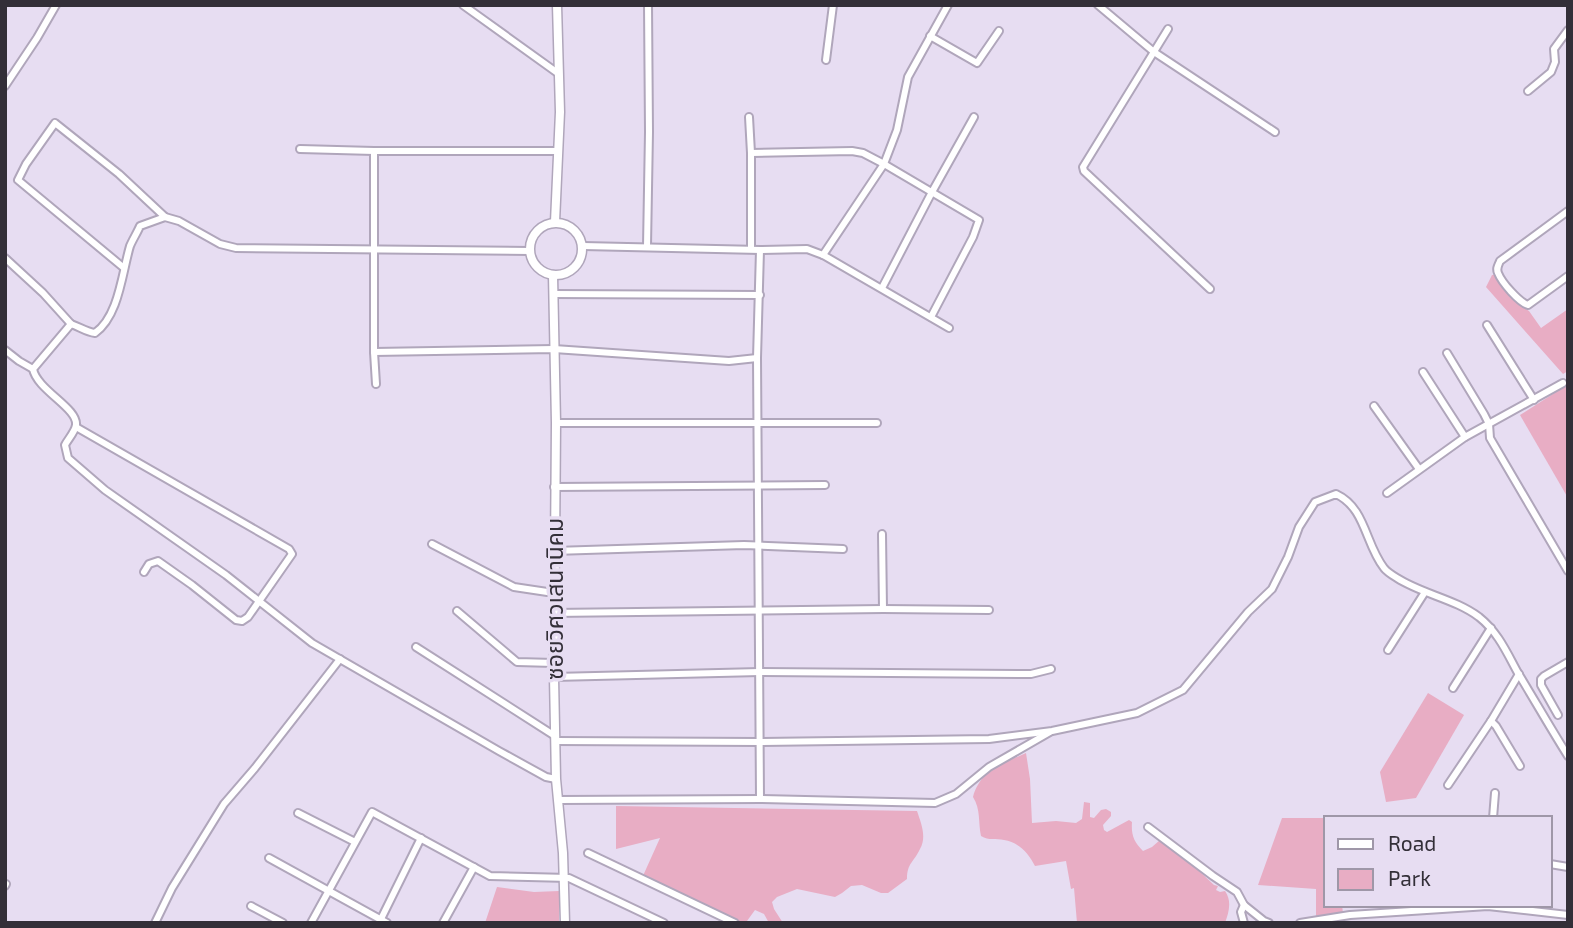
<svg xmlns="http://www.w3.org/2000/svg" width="1573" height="928" font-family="'Exo 2','Noto Sans Thai',sans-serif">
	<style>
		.green { fill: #e8adc4 }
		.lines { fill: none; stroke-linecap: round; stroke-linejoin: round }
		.street-casing { stroke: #b0a6bb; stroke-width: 10 }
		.secondary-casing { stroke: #b0a6bb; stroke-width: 11 }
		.street { stroke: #fff; stroke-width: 6 }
		.secondary { stroke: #fff; stroke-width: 8 }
		.labels { text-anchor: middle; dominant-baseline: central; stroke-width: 7; stroke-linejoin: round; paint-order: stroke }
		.street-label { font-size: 23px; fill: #332f38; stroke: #e7ddf2 }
	</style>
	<rect width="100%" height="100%" fill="#e7ddf2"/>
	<!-- green -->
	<g class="green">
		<polygon points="1492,275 1497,275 1523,307 1529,311 1541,328 1568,309 1568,371 1563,374 1486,287"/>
		<polygon points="1567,385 1568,386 1568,498 1520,415"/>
		<polygon points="1428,693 1464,715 1416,798 1386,802 1380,772"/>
		<path d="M 1026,753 L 1030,779 L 1032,823 L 1056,821 L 1076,823 L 1082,819 L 1084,802 L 1090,803 L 1090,817 L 1094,818 L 1101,810 L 1106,809 L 1111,812 L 1111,816 L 1103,825 L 1104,830 L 1107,832 L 1129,820 L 1132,822 C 1131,835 1134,842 1143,851 L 1152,847 L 1160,840 L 1196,868 L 1214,885 L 1218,886 L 1216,890 L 1220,892 L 1225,891 C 1232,901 1229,912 1225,923 L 1077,923 L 1074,888 L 1071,889 L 1066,861 L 1035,866 C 1029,854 1019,842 1004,840 C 996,838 989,841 981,836 C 978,822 981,810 973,797 C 980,770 1004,763 1026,753 Z"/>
		<path d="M 616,806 L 917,811 C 921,823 927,837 920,849 C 914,862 907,863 907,879 L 888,893 L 881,893 L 862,885 L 851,886 L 842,893 L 835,897 L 797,889 L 777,897 L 772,902 L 774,909 L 783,923 L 769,923 L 764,914 L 755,910 L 747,921 L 749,923 L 736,923 L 642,878 L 660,838 L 616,849 Z"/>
		<polygon points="1282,818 1327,818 1323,860 1326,861 1326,905 1342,905 1343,913 1316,916 1316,889 1258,885"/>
		<polygon points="497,887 534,892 559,891 559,923 485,923"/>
	</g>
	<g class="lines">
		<!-- street casing -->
		<g class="street-casing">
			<g id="street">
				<polyline points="463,5 559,74"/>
				<polyline points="1098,5 1154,52 1275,132"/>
				<polyline points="1168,29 1083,167 1084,171 1210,289"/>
				<polyline points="930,36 977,63 999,31"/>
				<polyline points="826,60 833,5"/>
				<polyline points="5,86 37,38 56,5"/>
				<polyline points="1528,91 1551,72 1555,62 1554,49 1568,30"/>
				<polyline points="749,117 751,153 751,249"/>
				<polyline points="300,149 374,151"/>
				<polyline points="751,153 852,151 863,153 884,164 979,220 973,237 931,317"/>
				<path d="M 1568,211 L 1500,261 C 1498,266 1496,268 1498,273 C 1502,283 1519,302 1528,305 L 1568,276"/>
				<polyline points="583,246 760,250 807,249 823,255 949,328"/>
				<polyline points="647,246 649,132 648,5"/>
				<path d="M 530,251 L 236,248 L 220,244 L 179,221 L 165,217 L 140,226 C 137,233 133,239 130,246 C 122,273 119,316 95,333 C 86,332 80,327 71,324 L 33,369 C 37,390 78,408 76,425 C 75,432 68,439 65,445 L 68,458 L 105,490 L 226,575 L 312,643 L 499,751 L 546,777 L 556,779"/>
				<polyline points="823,255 884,164 897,130 908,77 948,5"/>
				<polyline points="5,258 43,293 71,324"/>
				<polyline points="124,268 18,180 26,164 55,123 119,174 165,217"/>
				<polyline points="882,288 932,192 974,117"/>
				<polyline points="553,294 760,295"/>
				<polyline points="1487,325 1534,400"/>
				<polyline points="5,350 19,361 33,369"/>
				<polyline points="374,352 554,349 729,361 757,358"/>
				<polyline points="1447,353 1484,414 1489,424 1490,438 1568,571"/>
				<polyline points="1423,372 1465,437"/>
				<polyline points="376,384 374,352 374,151 558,151"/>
				<polyline points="1374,406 1419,469"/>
				<polyline points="556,423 877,423"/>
				<polyline points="76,427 289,549 292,554 248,617 242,621 236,620 192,585 158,561 149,564 144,572"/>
				<polyline points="554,487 825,485"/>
				<polyline points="1387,493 1465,437 1563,383"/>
				<polyline points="882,534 883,609"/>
				<polyline points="432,544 514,587 554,593"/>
				<polyline points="554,551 744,545 843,549"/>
				<polyline points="457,611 517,662 554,663"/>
				<polyline points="553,613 883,609 989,610"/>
				<polyline points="416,647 555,736"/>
				<polyline points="1388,650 1425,592"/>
				<polyline points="554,677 760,672 1031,674 1051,669"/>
				<polyline points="1453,688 1491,628"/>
				<polyline points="1558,715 1541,685 1541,679 1544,676 1568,662"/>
				<polyline points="1491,721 1496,726 1520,766"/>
				<path d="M 555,741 L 760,742 L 989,739 L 1052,731 L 1137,713 L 1183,690 L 1248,612 L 1272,589 L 1288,557 L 1299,527 L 1315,502 L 1336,494 C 1366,508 1365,544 1384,568 C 1387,572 1392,575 1397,578 C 1422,594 1455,599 1479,617 C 1498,632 1507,653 1518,673 C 1535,701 1551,729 1568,756"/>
				<polyline points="1448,785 1491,721 1519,674"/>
				<polyline points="760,799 757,358 760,250"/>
				<polyline points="559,800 760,799 935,803 956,794 989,767 1050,732"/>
				<polyline points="298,813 355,842"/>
				<polyline points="1493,818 1495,793"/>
				<polyline points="1148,827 1213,876 1237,892 1244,905 1264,921 1269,923"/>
				<polyline points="588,853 735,923"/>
				<polyline points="269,858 387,923"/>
				<polyline points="1550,864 1568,867"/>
				<polyline points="5,886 6,884"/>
				<polyline points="251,906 283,923"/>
				<polyline points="380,921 421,838"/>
				<polyline points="155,923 172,888 224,804 255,768 340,659"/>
				<polyline points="311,923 372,812 490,876 569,878 664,923"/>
				<polyline points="443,923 474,867"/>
				<polyline points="1244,923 1241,912 1244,905"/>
				<polyline points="1300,923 1350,915 1488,906 1568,915"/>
			</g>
		</g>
		<!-- secondary casing -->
		<g class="secondary-casing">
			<g id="secondary">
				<polyline points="555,222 560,112 557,5"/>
				<circle cx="556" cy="249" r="26"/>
				<polyline points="553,275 556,423 554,677 556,779 563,853 565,923"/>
			</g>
		</g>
		<!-- street -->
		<use href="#street" class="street"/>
		<!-- secondary -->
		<use href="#secondary" class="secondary"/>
	</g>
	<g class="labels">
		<!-- street labels -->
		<g class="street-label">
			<text transform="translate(554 599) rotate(-90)">ซอยวิศวเสนานิคม</text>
		</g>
	</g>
	<!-- border -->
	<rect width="1573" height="928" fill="none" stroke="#332f38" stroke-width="14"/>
	<!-- legend -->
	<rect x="1324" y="816" width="228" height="91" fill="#e7ddf2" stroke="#9f97a8" stroke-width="2"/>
	<rect x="1338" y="839" width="35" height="10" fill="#ffffff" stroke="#9f97a8" stroke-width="2"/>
	<text x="1388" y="851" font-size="21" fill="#332f38">Road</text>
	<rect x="1338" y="869" width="35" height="21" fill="#e8adc4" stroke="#9f97a8" stroke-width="2"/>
	<text x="1388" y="886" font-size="21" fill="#332f38">Park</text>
</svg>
